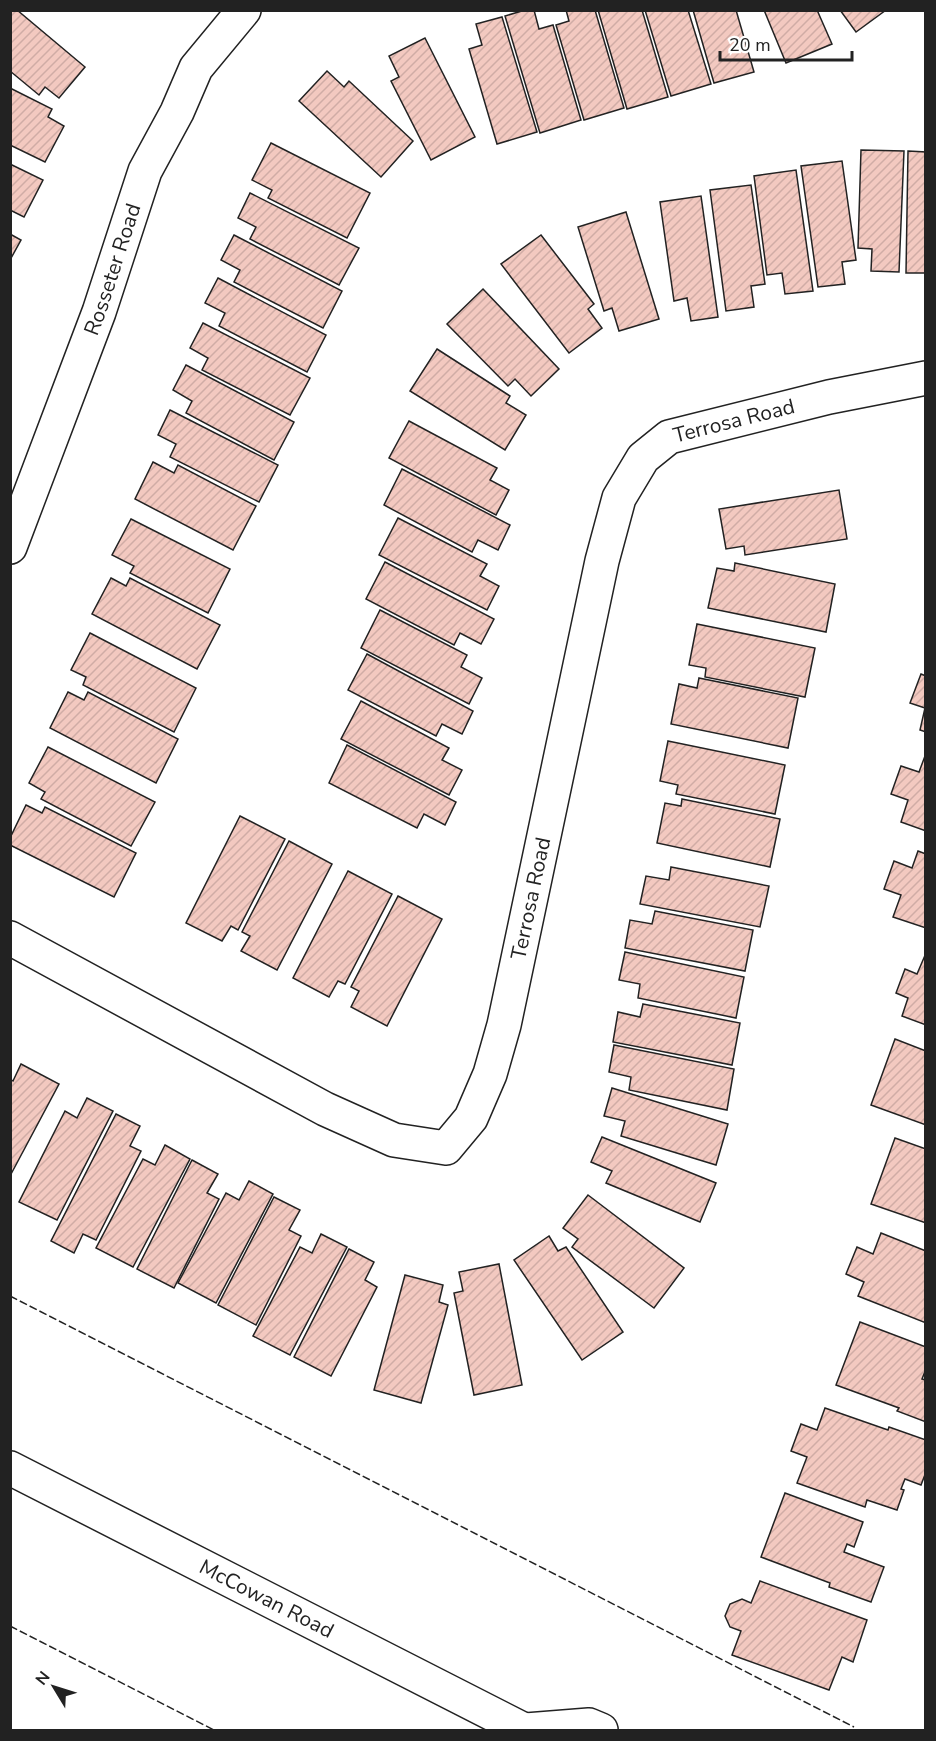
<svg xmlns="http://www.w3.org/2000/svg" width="936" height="1741" font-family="'Nunito Sans',sans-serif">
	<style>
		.building { fill: url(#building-hatch); stroke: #222; stroke-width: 1.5 }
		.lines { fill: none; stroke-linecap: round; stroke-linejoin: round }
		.minor-casing { stroke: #222; stroke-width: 36 }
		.secondary-casing { stroke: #222; stroke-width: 36 }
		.minor { stroke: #fff; stroke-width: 33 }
		.secondary { stroke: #fff; stroke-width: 33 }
		.fence { stroke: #222; stroke-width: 1.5; stroke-dasharray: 8 3; stroke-linecap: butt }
		.labels { text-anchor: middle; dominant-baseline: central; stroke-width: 4.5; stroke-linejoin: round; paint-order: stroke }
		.street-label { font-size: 21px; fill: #222; stroke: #fff }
	</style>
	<defs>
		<pattern id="building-hatch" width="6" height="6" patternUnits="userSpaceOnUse" patternTransform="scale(1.5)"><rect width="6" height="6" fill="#f3c9c0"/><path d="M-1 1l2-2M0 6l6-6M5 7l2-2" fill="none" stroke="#d0aca5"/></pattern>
	</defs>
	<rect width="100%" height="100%" fill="#fff"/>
	<!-- building -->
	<g class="building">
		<polygon points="10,10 17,10 85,67 59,98 45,87 39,95 10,71"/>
		<polygon points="525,10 534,10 539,29 553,25 581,120 540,133 505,16"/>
		<polygon points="566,10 595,10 624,108 584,120 556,25 569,21"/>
		<polygon points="598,10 642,10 668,97 627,109"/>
		<polygon points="645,10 688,10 711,84 671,96"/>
		<polygon points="693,10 736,10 754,72 714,83"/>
		<polygon points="764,10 817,10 832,44 786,63"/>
		<polygon points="840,10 886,10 856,32"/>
		<polygon points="502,17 537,132 497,144 469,49 482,45 476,24"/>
		<polygon points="425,38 475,137 431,160 391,81 399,77 389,56"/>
		<polygon points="327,71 344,87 349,81 413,141 381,177 299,101"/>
		<polygon points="10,88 52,109 48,117 64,126 45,162 10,145"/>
		<polygon points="271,143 370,193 347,238 268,198 272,190 252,180"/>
		<polygon points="861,150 904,151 899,272 871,271 872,249 858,248"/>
		<polygon points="908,151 926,152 926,273 906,273"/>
		<polygon points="842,161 856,260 842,262 845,284 818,287 801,166"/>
		<polygon points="10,164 43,180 24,217 10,210"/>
		<polygon points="796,170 813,291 785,294 782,273 767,275 754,176"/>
		<polygon points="751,185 765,284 751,286 754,307 726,311 710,190"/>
		<polygon points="250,193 359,248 339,285 250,239 256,227 238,218"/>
		<polygon points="701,196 718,317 691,321 687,298 674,301 660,202"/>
		<polygon points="626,212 659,319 619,331 612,308 604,311 578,227"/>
		<polygon points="10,234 21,240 10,260"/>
		<polygon points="234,235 342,291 323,328 234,282 240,270 221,260"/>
		<polygon points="541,235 594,304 588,309 602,328 569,353 501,264"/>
		<polygon points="218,278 326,335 307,372 219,326 225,313 205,303"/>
		<polygon points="483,289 559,369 531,396 515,379 508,386 447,324"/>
		<polygon points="203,323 310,378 290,415 202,370 208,358 190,348"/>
		<polygon points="437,349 510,396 506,403 526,415 505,450 410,391"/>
		<polygon points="186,365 294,422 274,460 186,413 192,401 173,390"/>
		<polygon points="170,410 278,465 259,502 170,457 176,444 158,435"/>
		<polygon points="409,421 497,468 490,480 509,490 496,515 389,458"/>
		<polygon points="153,462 174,473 178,465 256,506 233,550 135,499"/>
		<polygon points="402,469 510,525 498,550 478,540 472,552 384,505"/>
		<polygon points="839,490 847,539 745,555 744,546 726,549 719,509"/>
		<polygon points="398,518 487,564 480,576 499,586 487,610 379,555"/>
		<polygon points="131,519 230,569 208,613 130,573 134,566 112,555"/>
		<polygon points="385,562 494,619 481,644 460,633 454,645 366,599"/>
		<polygon points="735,563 835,584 826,632 708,608 717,568 734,571"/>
		<polygon points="111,578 126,586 130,578 220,625 197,669 92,614"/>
		<polygon points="380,610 467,655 461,667 482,678 469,704 361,648"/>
		<polygon points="697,624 815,648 805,697 705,677 706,668 689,665"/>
		<polygon points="90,633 196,688 174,732 83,685 86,677 71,670"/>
		<polygon points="367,654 473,711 462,734 442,724 436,736 348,690"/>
		<polygon points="921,674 926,676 926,732 920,730 925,708 910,703"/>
		<polygon points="699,678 798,698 788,748 671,724 679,684 697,688"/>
		<polygon points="68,692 84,700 88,692 178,739 156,783 50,728"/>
		<polygon points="361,701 449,748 442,760 462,770 449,795 341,739"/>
		<polygon points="668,741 785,765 775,814 676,794 678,785 660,781"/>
		<polygon points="347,745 456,802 445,825 424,814 417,828 329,783"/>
		<polygon points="48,747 155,802 131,846 41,799 45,792 29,783"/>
		<polygon points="925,756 926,756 926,831 901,822 908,800 891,794 901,766 919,772"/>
		<polygon points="682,799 780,819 770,867 657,843 665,803 681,806"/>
		<polygon points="26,805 42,813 45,807 136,853 114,897 10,845 10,838"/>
		<polygon points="240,816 285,839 238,930 231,926 222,941 186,923"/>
		<polygon points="289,841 332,864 277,970 241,951 250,936 242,932"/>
		<polygon points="918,851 926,854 926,928 893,917 901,895 884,889 894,861 912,868"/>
		<polygon points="671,867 769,886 760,927 640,904 646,876 669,880"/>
		<polygon points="348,871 392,894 345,984 338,981 329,997 293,978"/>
		<polygon points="398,896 442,919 387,1026 351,1007 359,991 351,987"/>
		<polygon points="655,911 753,930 745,971 625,948 630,920 652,924"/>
		<polygon points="625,952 744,977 736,1018 638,998 640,984 619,980"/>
		<polygon points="926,953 926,1025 902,1016 908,998 896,993 905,969 917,974"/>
		<polygon points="643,1004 740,1023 732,1065 613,1042 618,1012 640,1017"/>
		<polygon points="895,1039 926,1051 926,1125 871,1105"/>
		<polygon points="614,1045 734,1069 727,1110 629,1090 631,1077 609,1072"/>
		<polygon points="21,1064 59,1084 10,1176 10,1079 13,1081"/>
		<polygon points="612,1088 728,1124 716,1165 621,1136 625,1121 604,1116"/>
		<polygon points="87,1098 113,1111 57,1220 19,1202 65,1111 77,1118"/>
		<polygon points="116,1114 140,1126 130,1146 141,1151 96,1240 83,1234 74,1253 51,1241"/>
		<polygon points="602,1137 716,1183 700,1222 606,1183 612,1171 591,1162"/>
		<polygon points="895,1138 926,1149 926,1223 871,1204"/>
		<polygon points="165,1145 190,1159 133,1267 96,1248 143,1159 155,1165"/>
		<polygon points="192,1160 218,1174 207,1193 219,1199 174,1288 137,1269"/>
		<polygon points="249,1181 273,1194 216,1303 178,1283 226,1193 239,1200"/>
		<polygon points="588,1195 684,1268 654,1308 572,1247 578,1239 563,1228"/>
		<polygon points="274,1197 300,1210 289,1230 301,1236 256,1325 218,1305"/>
		<polygon points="881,1233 926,1251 926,1323 858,1296 864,1282 846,1274 857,1247 873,1254"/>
		<polygon points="321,1234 347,1247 290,1355 253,1336 300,1247 312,1253"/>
		<polygon points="549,1236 558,1251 566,1247 623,1332 582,1360 514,1260"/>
		<polygon points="349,1249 374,1262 365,1280 377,1287 331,1376 294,1357"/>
		<polygon points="499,1264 522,1385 474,1395 454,1293 463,1291 459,1272"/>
		<polygon points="405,1275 443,1285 439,1302 448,1305 421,1403 374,1390"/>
		<polygon points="860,1322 926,1347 926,1369 922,1379 926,1380 926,1422 897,1411 899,1408 836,1385"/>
		<polygon points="825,1408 888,1430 889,1427 926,1440 926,1472 921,1485 905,1479 901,1489 904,1490 897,1510 867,1500 865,1507 797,1483 807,1457 791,1451 801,1424 817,1430"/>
		<polygon points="785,1493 863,1522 854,1547 847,1544 844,1552 884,1567 871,1602 829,1587 830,1583 761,1557"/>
		<polygon points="760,1581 867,1620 853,1662 842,1657 829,1690 732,1655 741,1631 730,1627 725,1616 730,1604 742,1599 751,1603"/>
	</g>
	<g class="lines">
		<!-- minor casing -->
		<g class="minor-casing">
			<g id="minor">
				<path id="s1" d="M 10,547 L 99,312 L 145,171 L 177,112 L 196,68 L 244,10"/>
				<path id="s2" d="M 10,938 L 325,1109 L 394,1140 L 446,1148 L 471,1118 L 490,1074 L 504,1025 L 602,561 L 619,498 L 643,458 L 669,437 L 829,397 L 926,378"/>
			</g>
		</g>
		<!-- secondary casing -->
		<g class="secondary-casing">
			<g id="secondary">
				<path id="s3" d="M 10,1468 L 524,1730"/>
				<polyline points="526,1730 589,1725 601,1730"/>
			</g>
		</g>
		<!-- minor -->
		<use href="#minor" class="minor"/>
		<!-- secondary -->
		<use href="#secondary" class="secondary"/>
		<!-- fence -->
		<g class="fence">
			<polyline points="10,1296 854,1727"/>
			<polyline points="10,1626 214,1730"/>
		</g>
	</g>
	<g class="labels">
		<!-- street labels -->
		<g class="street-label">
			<text stroke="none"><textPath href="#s1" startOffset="296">Rosseter Road</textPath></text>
			<text stroke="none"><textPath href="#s2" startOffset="1311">Terrosa Road</textPath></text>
			<text stroke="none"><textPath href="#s2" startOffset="754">Terrosa Road</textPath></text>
			<text stroke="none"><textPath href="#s3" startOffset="288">McCowan Road</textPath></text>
		</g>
	</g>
	<!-- border -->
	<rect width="936" height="1741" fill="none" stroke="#222222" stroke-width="24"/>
	<!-- north arrow -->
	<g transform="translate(54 1687) rotate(308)" stroke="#ffffff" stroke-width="4.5" paint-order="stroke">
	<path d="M0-4.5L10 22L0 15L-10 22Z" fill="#222222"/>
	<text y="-9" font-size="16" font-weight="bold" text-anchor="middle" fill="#222222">N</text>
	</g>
	<!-- scale -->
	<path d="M720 51v9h132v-9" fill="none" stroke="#222222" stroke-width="3"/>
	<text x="729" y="51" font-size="18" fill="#222222" stroke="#ffffff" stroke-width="4.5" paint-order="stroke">20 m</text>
</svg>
